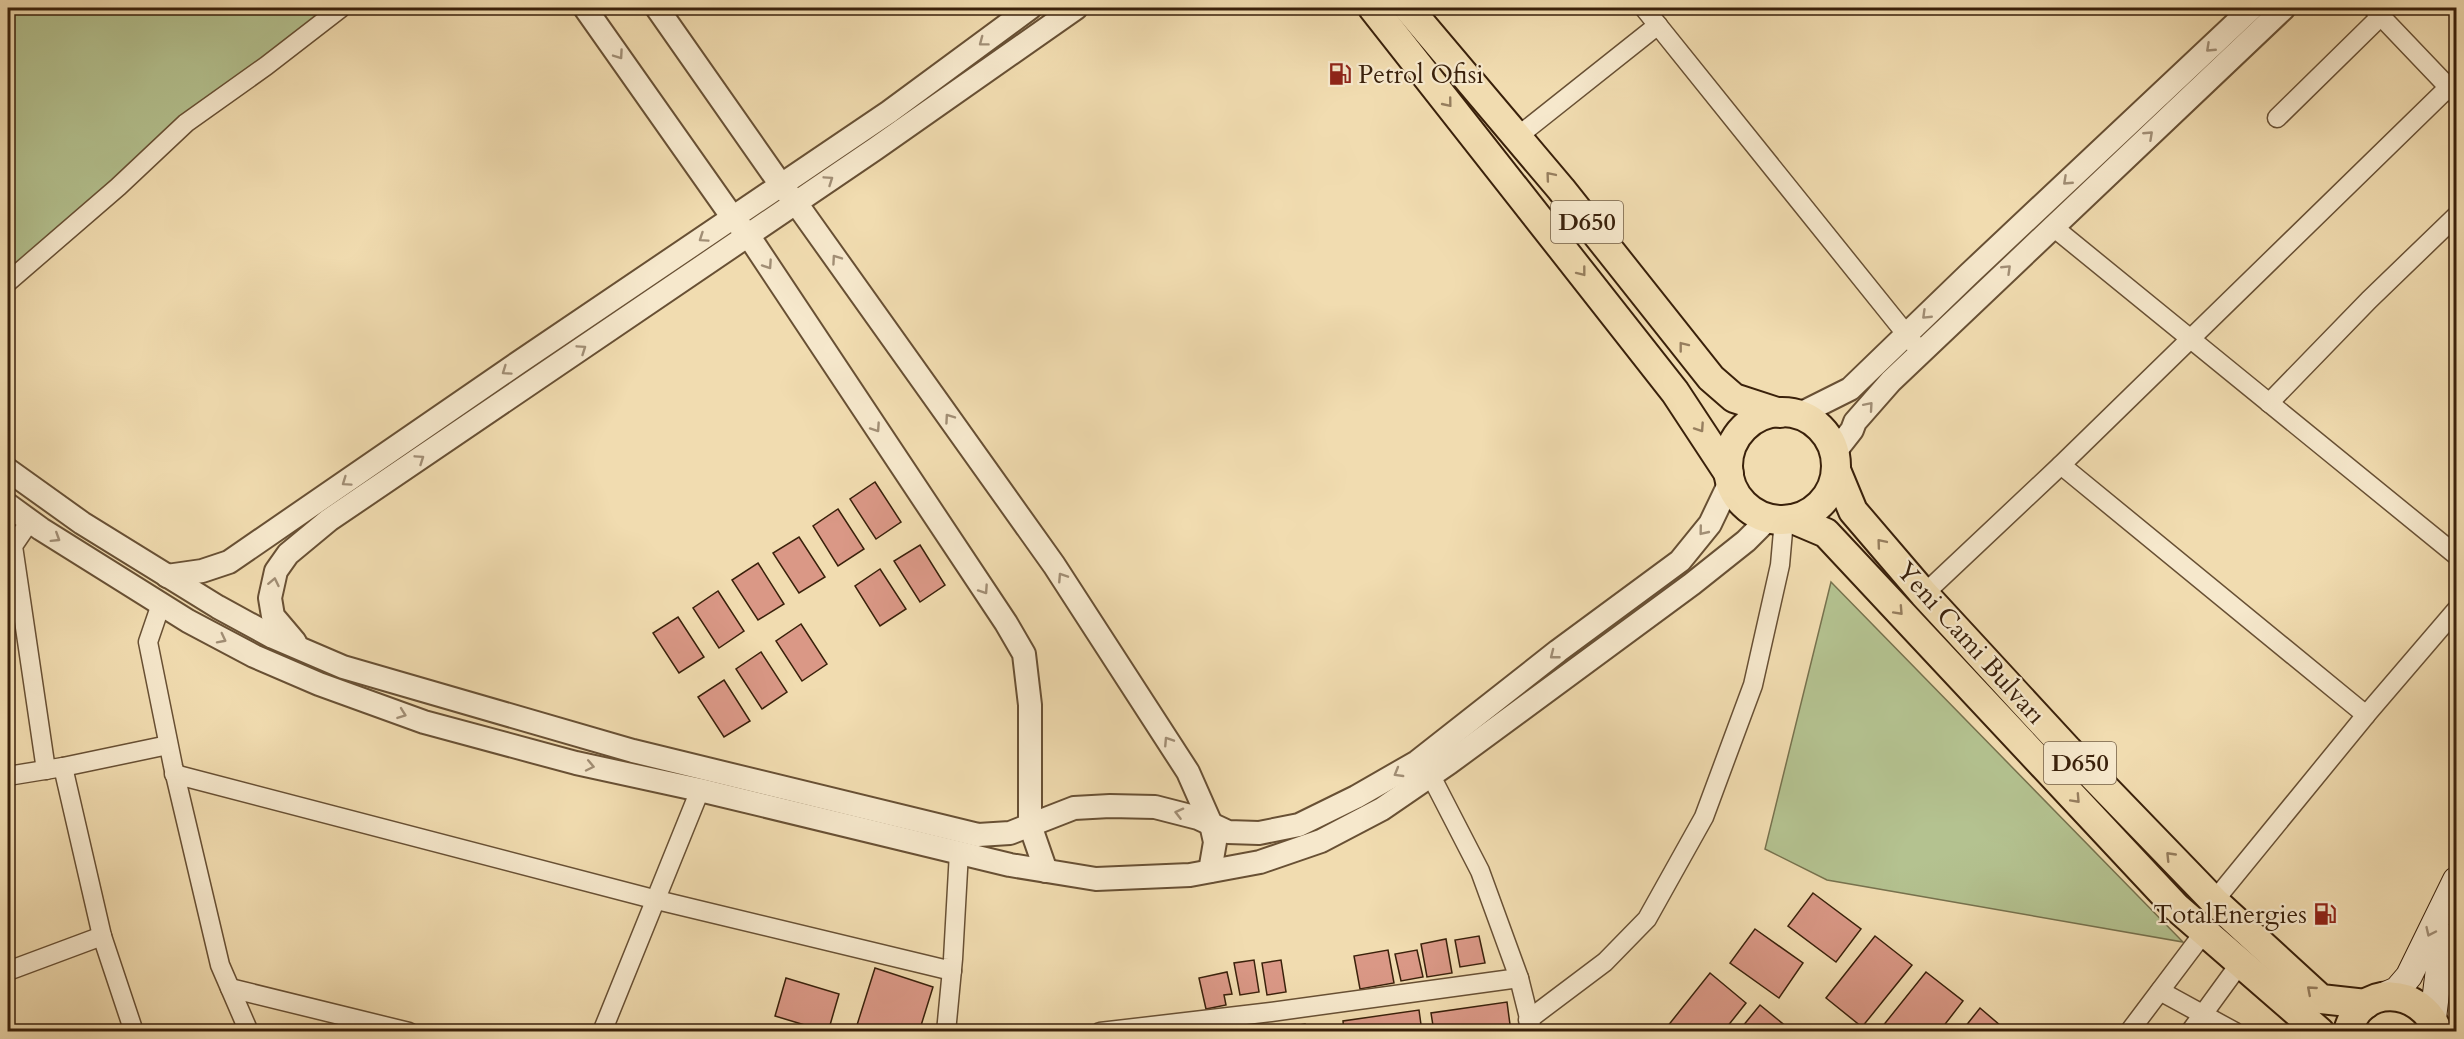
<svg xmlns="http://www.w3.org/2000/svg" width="2464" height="1039" font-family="Cardo,serif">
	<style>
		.green { fill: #b4c290; stroke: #77724e; stroke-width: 1.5 }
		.building { fill: #da9886; stroke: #3a210b; stroke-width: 1.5 }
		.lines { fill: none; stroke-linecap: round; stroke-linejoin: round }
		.minor-casing { stroke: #685034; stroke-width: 21 }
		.tertiary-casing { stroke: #685034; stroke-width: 26 }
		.secondary-casing { stroke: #3a210b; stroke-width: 28 }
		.primary-casing { stroke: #3a210b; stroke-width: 32 }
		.minor { stroke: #f6e8cc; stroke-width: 18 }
		.tertiary { stroke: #f6e8cc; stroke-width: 22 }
		.secondary { stroke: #f6e8cc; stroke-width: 26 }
		.primary { stroke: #f1dcb0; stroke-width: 28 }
		.oneway { stroke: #a18e75 }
		.oneway2 { stroke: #967e5e }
		.labels { text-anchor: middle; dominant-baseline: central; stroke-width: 4.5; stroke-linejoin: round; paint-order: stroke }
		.shield { fill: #f6e8cc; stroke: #725d45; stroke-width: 1.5 }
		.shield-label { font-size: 24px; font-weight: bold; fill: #3a210b }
		.poi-label { font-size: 26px; fill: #3a210b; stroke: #f6e8cc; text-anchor: start }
		.street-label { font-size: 26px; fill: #3a210b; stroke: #f6e8cc }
	</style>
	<rect width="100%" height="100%" fill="#f1dcb0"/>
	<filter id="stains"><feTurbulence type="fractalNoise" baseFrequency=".00333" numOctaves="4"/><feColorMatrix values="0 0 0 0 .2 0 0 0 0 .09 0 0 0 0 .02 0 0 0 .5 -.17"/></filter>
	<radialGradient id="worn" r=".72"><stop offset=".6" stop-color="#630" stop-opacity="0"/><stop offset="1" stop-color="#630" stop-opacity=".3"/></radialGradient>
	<!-- green -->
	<g class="green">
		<polygon points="8,8 341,8 8,275"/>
		<polygon points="1831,582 2183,942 1827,880 1765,849"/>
	</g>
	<!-- building -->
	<g class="building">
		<polygon points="875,482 901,522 876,539 850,499"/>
		<polygon points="838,509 864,549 838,566 813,526"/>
		<polygon points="799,537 825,577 799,593 773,553"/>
		<polygon points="920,545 945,585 920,602 894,561"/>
		<polygon points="758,563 784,604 758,620 732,580"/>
		<polygon points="880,569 906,609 880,626 855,586"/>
		<polygon points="718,591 744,631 719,648 693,608"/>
		<polygon points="678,617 704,657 679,673 653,633"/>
		<polygon points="801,624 827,664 802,681 776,641"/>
		<polygon points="761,652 787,692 762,709 736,669"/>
		<polygon points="724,680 750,721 724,737 698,697"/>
		<polygon points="1813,893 1861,929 1836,962 1788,926"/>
		<polygon points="1755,929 1803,963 1779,998 1730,963"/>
		<polygon points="1479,936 1485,963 1460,967 1455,940"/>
		<polygon points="1875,936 1912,965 1862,1027 1826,998"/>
		<polygon points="1446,939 1452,973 1427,977 1421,944"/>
		<polygon points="1388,950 1394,983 1360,989 1354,956"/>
		<polygon points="1417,950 1423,977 1401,981 1395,954"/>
		<polygon points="1254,960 1259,992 1240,995 1234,963"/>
		<polygon points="1281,960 1286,992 1267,995 1262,963"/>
		<polygon points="875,968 933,987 919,1032 876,1032 857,1025"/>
		<polygon points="1227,972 1232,994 1224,995 1226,1005 1206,1009 1199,978"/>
		<polygon points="1926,972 1963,1001 1939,1032 1878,1032"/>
		<polygon points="1710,973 1746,1003 1723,1032 1663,1032"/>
		<polygon points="786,978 839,994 828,1032 775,1016"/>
		<polygon points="1507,1002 1511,1032 1434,1032 1431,1013"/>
		<polygon points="1760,1005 1793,1032 1738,1032"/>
		<polygon points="1980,1008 2008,1032 1961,1032"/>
		<polygon points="1419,1010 1422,1032 1344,1032 1343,1021"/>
		<polygon points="1305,1024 1306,1032 1251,1032"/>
	</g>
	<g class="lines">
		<!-- minor casing -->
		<g class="minor-casing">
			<g id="minor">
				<polyline points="1644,8 1915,345"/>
				<polyline points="2373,8 2456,95"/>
				<polyline points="2277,118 2381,16"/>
				<polyline points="1517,137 1658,25"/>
				<polyline points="2052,226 2456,555"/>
				<polyline points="8,282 118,187 186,123 266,66 341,8"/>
				<polyline points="2269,403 2369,300 2456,216"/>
				<polyline points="2061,465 2366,715"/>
				<polyline points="30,521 13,546 46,770"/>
				<polyline points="1924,594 2061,465 2456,80"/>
				<polyline points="161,604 148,642 173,766 220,965 249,1032"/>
				<polyline points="63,767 102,936 134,1032"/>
				<polyline points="174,774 657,900 952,971"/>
				<polyline points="8,776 63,767 168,745"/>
				<polyline points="1431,776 1480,871 1519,978 1532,1030"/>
				<polyline points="2214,901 2366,715 2456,610"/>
				<polyline points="8,971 102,936"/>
				<polyline points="230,988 409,1032"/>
				<polyline points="2160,991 2235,1032"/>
				<polyline points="1528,1020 1605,962 1647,919 1704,817 1753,685 1780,565 1784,520"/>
				<polyline points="602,1032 700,790"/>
				<polyline points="946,1032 953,959 959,852"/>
				<polyline points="1100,1032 1271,1012 1519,978"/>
				<polyline points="2129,1032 2205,931"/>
				<polyline points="2190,1032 2241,962"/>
			</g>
		</g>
		<!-- tertiary casing -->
		<g class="tertiary-casing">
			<g id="tertiary">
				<polyline points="585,8 733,218 748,235 1006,623 1024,654 1030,705 1030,825 1046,871"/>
				<polyline points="657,8 781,185 796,203 1054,565 1188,772 1211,824 1215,842 1210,871"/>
				<polyline points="1798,415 1850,389 1968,275 2252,8"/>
				<polyline points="1834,453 1852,430 1855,422 1891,381 2284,8"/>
				<polyline points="8,470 82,523 218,607 273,637 343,667 633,751 978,835 1010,833 1074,808 1110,806 1155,807 1198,818 1228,832 1259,833 1299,825 1356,797 1417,762 1558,651 1680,561 1710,524 1731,480"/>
				<polyline points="8,505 41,529 188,621 254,656 319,684 424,722 576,763 700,790 1010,865 1096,879 1190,875 1260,862 1321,841 1382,809 1449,763 1692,584 1746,541 1768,519"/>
				<polyline points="167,576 202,571 229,562 518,363 889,112 1030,8"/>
				<polyline points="295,642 273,616 270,598 276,571 288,554 329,520 875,149 1076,8"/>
			</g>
		</g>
		<!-- secondary casing -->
		<g class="secondary-casing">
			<g id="secondary">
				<polyline points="2379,998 2397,990 2409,976 2456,880"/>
				<polyline points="2433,1018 2439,969 2456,935"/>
			</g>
		</g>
		<!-- primary casing -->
		<g class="primary-casing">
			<g id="primary">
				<polyline points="1373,8 1675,392 1729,474"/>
				<polyline points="1408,8 1561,189 1711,378 1734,398 1780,413"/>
				<circle cx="1782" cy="466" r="54"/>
				<polyline points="1836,470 1853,511 1924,594 2067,749 2214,901 2321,999 2366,1004"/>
				<polyline points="1793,519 1826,533 2176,907 2320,1032"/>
				<path d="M 2348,1032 C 2359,983 2421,986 2438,1032"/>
			</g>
		</g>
		<!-- minor -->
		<use href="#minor" class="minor"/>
		<!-- tertiary -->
		<use href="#tertiary" class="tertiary"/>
		<!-- secondary -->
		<use href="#secondary" class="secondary"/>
		<!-- primary -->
		<use href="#primary" class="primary"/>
	</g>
	<!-- one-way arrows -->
	<defs><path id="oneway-chevron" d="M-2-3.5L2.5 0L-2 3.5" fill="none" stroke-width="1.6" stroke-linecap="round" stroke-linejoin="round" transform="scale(1.5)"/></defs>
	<g class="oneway">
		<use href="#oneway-chevron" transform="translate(983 42) rotate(143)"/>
		<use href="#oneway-chevron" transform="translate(2210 48) rotate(137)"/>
		<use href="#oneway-chevron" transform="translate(619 55) rotate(55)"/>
		<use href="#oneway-chevron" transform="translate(2149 135) rotate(-43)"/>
		<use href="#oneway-chevron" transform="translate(829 180) rotate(-34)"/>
		<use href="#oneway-chevron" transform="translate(2067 181) rotate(137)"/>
		<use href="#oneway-chevron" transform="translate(703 238) rotate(146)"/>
		<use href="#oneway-chevron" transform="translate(836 259) rotate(-125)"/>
		<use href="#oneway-chevron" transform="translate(768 265) rotate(56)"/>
		<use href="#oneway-chevron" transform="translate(2007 269) rotate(-44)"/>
		<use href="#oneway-chevron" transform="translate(1926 315) rotate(136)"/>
		<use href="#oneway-chevron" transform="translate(582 349) rotate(-34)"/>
		<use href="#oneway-chevron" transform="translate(506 371) rotate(145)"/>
		<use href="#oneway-chevron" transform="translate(1869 406) rotate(-49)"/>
		<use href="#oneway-chevron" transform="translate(949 418) rotate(-125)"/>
		<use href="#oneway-chevron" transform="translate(876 428) rotate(56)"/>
		<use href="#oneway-chevron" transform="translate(420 459) rotate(-34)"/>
		<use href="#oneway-chevron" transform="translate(346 482) rotate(145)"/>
		<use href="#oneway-chevron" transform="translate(1703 531) rotate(129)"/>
		<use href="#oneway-chevron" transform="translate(56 538) rotate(32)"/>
		<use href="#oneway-chevron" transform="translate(1062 577) rotate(-123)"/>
		<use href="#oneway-chevron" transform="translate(274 582) rotate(-78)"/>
		<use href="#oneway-chevron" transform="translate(984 590) rotate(56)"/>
		<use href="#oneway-chevron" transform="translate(222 639) rotate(27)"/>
		<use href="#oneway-chevron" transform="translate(1554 655) rotate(142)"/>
		<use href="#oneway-chevron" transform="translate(402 714) rotate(20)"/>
		<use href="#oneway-chevron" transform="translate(1168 741) rotate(-123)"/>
		<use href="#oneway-chevron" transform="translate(590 766) rotate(12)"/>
		<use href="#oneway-chevron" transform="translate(1398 773) rotate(150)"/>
		<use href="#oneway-chevron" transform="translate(1179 813) rotate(-166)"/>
		<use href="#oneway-chevron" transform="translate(2430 932) rotate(115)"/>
	</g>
	<g class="oneway2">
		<use href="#oneway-chevron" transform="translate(1448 103) rotate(51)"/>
		<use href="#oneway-chevron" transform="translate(1550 176) rotate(-130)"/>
		<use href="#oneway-chevron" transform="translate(1582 272) rotate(52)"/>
		<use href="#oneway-chevron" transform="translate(1683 346) rotate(-128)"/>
		<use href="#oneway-chevron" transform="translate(1700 428) rotate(56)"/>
		<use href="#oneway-chevron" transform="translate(1881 543) rotate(-130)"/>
		<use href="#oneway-chevron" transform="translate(1899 611) rotate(47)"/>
		<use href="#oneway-chevron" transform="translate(2076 799) rotate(47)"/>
		<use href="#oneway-chevron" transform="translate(2170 856) rotate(-134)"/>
		<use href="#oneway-chevron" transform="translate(2311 990) rotate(-139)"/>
	</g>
	<!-- icons -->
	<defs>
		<g id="fuel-bare" transform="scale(1.8)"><path d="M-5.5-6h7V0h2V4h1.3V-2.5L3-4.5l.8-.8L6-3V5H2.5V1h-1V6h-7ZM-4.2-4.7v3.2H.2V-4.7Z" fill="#8f2418" stroke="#f6e8cc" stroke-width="2.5" paint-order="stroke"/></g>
	</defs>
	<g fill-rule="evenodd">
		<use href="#fuel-bare" x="1340" y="74"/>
		<use href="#fuel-bare" x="2325" y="914"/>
	</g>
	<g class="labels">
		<!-- shield labels -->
		<g class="shield">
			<rect x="1551" y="201" width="72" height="42" rx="4.5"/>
			<rect x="2044" y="742" width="72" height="42" rx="4.5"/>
		</g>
		<g class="shield-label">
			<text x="1587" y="222">D650</text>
			<text x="2080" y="763">D650</text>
		</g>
		<!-- poi labels -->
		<g class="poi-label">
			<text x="1358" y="74">Petrol Ofisi</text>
			<text x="2307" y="914" text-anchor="end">TotalEnergies</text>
		</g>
		<!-- street labels -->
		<g class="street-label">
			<text transform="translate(1971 643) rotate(48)">Yeni Cami Bulvarı</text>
		</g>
	</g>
	<!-- margin -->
	<rect width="2464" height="1039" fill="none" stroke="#f1dcb0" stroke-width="30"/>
	<rect x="9" y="9" width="2446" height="1021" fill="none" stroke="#3a210b" stroke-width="3"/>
	<rect x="15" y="15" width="2434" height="1009" fill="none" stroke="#3a210b" stroke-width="1.5"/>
	<rect width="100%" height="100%" filter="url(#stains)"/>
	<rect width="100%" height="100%" fill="url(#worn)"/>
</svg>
